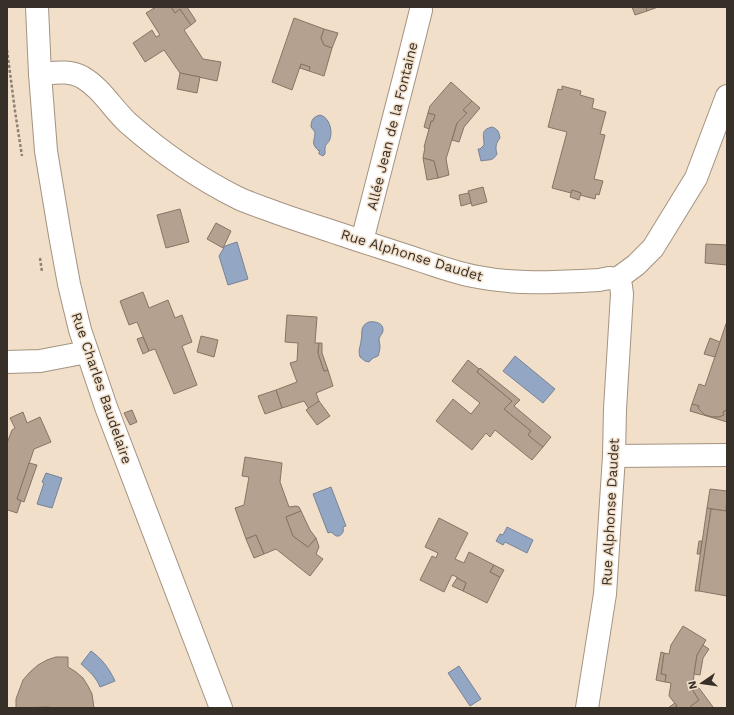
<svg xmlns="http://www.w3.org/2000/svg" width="734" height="715" font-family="'Work Sans',sans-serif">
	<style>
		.water { fill: #93a6c4; stroke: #778395 }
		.building { fill: #b5a190; stroke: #877463 }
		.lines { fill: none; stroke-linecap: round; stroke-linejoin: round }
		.minor-casing { stroke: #a49380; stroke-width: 24 }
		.path { stroke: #8e8173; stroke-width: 2.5; stroke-dasharray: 3 2; stroke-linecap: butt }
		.minor { stroke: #fff; stroke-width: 22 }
		.labels { text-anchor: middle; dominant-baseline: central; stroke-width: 3; stroke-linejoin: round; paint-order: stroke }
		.street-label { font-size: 14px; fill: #373028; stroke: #f2dfca }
	</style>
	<rect width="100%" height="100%" fill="#f2dfca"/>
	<!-- water -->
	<g class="water">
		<path d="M 320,115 C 329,117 333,130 330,139 C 329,143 325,144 325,148 C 325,150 325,152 325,154 L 323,156 L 319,154 L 319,152 L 320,150 L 319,151 C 310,143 315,141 315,132 L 311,127 C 311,120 313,117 320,115 Z"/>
		<path d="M 492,127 C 498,129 499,132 500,138 C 496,143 495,147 497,154 C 492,162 489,159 481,161 L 478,149 L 480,149 L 484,145 C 484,135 480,130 492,127 Z"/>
		<polygon points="237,242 248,279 228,285 219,256 225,246"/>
		<path d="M 369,322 C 375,321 384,323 383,331 C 382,335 379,336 379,340 C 379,342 380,344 380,346 C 380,349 379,353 378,356 L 373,358 L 369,362 L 365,361 L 360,357 C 358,349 360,349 361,341 C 363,333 359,326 369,322 Z"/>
		<polygon points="515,356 555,389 543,403 503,371"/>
		<polygon points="46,473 62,478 52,508 37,504 44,483 42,482"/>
		<path d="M 331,487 L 346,526 L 343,527 C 344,531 343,534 339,536 L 336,536 L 331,532 L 328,533 L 313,494 Z"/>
		<polygon points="507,527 533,540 527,553 505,542 503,545 496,541 500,534 503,535"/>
		<path d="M 91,651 C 102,659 109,668 115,681 L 100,687 C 96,677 89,671 81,664 Z"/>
		<polygon points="459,666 481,699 470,706 448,673"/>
	</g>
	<!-- building -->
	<g class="building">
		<polygon points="156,7 171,7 175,13 180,9 191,25 184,30 203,59 221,62 217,81 180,73 164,50 145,62 133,43 152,30 156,37 160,35 146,13"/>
		<polygon points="171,7 187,7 196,21 191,25 180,9 175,13"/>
		<polygon points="632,7 646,7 647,11 635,15"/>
		<polygon points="646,7 658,7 647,11"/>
		<polygon points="294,18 324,29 321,38 324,45 332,48 324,76 309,71 310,67 301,64 292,90 272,82"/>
		<polygon points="324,29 338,33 332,48 324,45 321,38"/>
		<polygon points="301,64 310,67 309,71 300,68"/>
		<polygon points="180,73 200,77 197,93 177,89"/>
		<polygon points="451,82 472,101 463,110 467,113 457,123 446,159 449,175 438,178 434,161 423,158 425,147 424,147 429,129 431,121 433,121 435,115 428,113 430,106"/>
		<polygon points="562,86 581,91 580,95 594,99 592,108 606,112 600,134 605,135 594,179 603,181 599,195 596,194 595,199 580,195 581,193 572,190 571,193 552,188 567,132 548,127 558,89 562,90"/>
		<polygon points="472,101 480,108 464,127 459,142 452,140 457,123 467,113 463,110"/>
		<polygon points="428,113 435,115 433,121 431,121 429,129 424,127"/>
		<polygon points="423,158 434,161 438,178 427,180"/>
		<polygon points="483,187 487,202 472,206 468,191"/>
		<polygon points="572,190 581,193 579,200 570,197"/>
		<polygon points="469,193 471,203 461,206 459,195"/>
		<polygon points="180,209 189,242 166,248 157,215"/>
		<polygon points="216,223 231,231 223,248 207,239"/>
		<polygon points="706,244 727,245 727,265 705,263"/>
		<polygon points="143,292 149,308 168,300 175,318 182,315 192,342 182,346 197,385 174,394 155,349 149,351 137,322 129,325 120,301"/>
		<polygon points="287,315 317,317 315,343 319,343 318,353 324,371 328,370 333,386 316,393 319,401 309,409 304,401 282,408 276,390 297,382 290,363 297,361 298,343 285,342"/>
		<polygon points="727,321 727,410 723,412 724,415 719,417 712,417 705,415 698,408 699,406 692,404 699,384 705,386"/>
		<polygon points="201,336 218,340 214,357 197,352"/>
		<polygon points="143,337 149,351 143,354 137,339"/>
		<polygon points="710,338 720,342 715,357 704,354"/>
		<polygon points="319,343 322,343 322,353 328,370 324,371 318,353"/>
		<polygon points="468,360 479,369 477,372 512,401 504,409 531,431 528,435 543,447 532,460 495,430 490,437 486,433 472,450 436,421 453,399 471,414 480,403 452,381"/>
		<polygon points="480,368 520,400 514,406 551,437 543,447 528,435 531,431 504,409 512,401 477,372"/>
		<polygon points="276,390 282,408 265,414 258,396"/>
		<polygon points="319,401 330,416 317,425 306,410"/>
		<polygon points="692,404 699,406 698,408 705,415 712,417 719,417 724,415 723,412 727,410 727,422 690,411"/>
		<polygon points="132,410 137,422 130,425 124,413"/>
		<polygon points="23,412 27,423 40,417 51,442 34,449 17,499 21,501 17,513 8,510 7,512 7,443 12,430 15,428 10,418"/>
		<polygon points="245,457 282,463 280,482 289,507 296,506 299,507 301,511 286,517 293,536 308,547 316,538 319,547 316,554 323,559 310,576 276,549 264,554 256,535 246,539 235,508 244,505 249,477 242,476"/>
		<polygon points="29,463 37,465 24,502 17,499"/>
		<polygon points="710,489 727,491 726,511 707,508"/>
		<polygon points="707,508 711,509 699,591 695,591"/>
		<polygon points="711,509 727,511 727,596 699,591"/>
		<polygon points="301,511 310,530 316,538 308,547 293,536 286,517"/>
		<polygon points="439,518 468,533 455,559 464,563 469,552 494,565 490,572 500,577 487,603 463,591 466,583 457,578 457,577 452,575 444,592 420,580 432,556 436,558 438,553 425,547"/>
		<polygon points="256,535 264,554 254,558 246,539"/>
		<polygon points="699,541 702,541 700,554 697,554"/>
		<polygon points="494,565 504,570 500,577 490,572"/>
		<polygon points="457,578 466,583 463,591 452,586"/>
		<polygon points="683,626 706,640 697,655 692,689 699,700 690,707 691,708 674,708 677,706 669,696 671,683 665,682 666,675 661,674 664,653 669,654 671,645"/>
		<polygon points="703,645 709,649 703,658 700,675 694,674 697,655"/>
		<polygon points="661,652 664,653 661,674 666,675 665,682 656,680"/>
		<polygon points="56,657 68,657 68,667 76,672 83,678 88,686 92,694 94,708 50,708 49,707 16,708 16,699 23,680 30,672 38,665 47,660"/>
		<polygon points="699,688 713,707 711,708 691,708 690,707 699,700 692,689"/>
		<polygon points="675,703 677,706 674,708 668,708"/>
	</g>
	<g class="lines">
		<!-- minor casing -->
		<g class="minor-casing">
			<g id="minor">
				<polyline points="37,7 40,74 46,151 60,235 69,284 80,330 106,407 221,708"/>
				<path d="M 40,74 C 54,73 69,70 82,77 C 101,88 112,108 128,123 C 161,152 198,178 238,198 C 249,203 261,207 272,211 C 296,220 319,227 343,235 C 369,244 396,252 422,261 C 440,267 459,274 478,277 C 518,285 559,282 599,280 L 609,278 L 617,279 L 621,286 L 622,294 L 615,409 L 614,456 L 605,594 L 587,708"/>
				<polyline points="362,241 405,74 421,10"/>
				<polyline points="617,279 636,265 653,248 696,178 727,96"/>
				<polyline points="7,362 40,361 87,352"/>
				<polyline points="614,456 727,455"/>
			</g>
		</g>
		<!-- path -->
		<g class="path">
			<polyline points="7,50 15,111 22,156"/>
			<polyline points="40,258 42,272"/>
		</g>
		<!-- minor -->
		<use href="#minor" class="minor"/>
	</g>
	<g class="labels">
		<!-- street labels -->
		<g class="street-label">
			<text transform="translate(392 126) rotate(-76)">Allée Jean de la Fontaine</text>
			<text transform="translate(412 255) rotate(17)">Rue Alphonse Daudet</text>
			<text transform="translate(102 388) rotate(71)">Rue Charles Baudelaire</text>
			<text transform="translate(610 512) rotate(-87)">Rue Alphonse Daudet</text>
		</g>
	</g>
	<!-- border -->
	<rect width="734" height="715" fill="none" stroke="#373028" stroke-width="16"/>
	<!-- north arrow -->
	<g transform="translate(702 683) rotate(257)" stroke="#f2dfca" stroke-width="3" paint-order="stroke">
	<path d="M0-3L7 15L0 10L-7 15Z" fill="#373028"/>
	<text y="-6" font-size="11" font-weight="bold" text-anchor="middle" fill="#373028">N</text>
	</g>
</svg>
